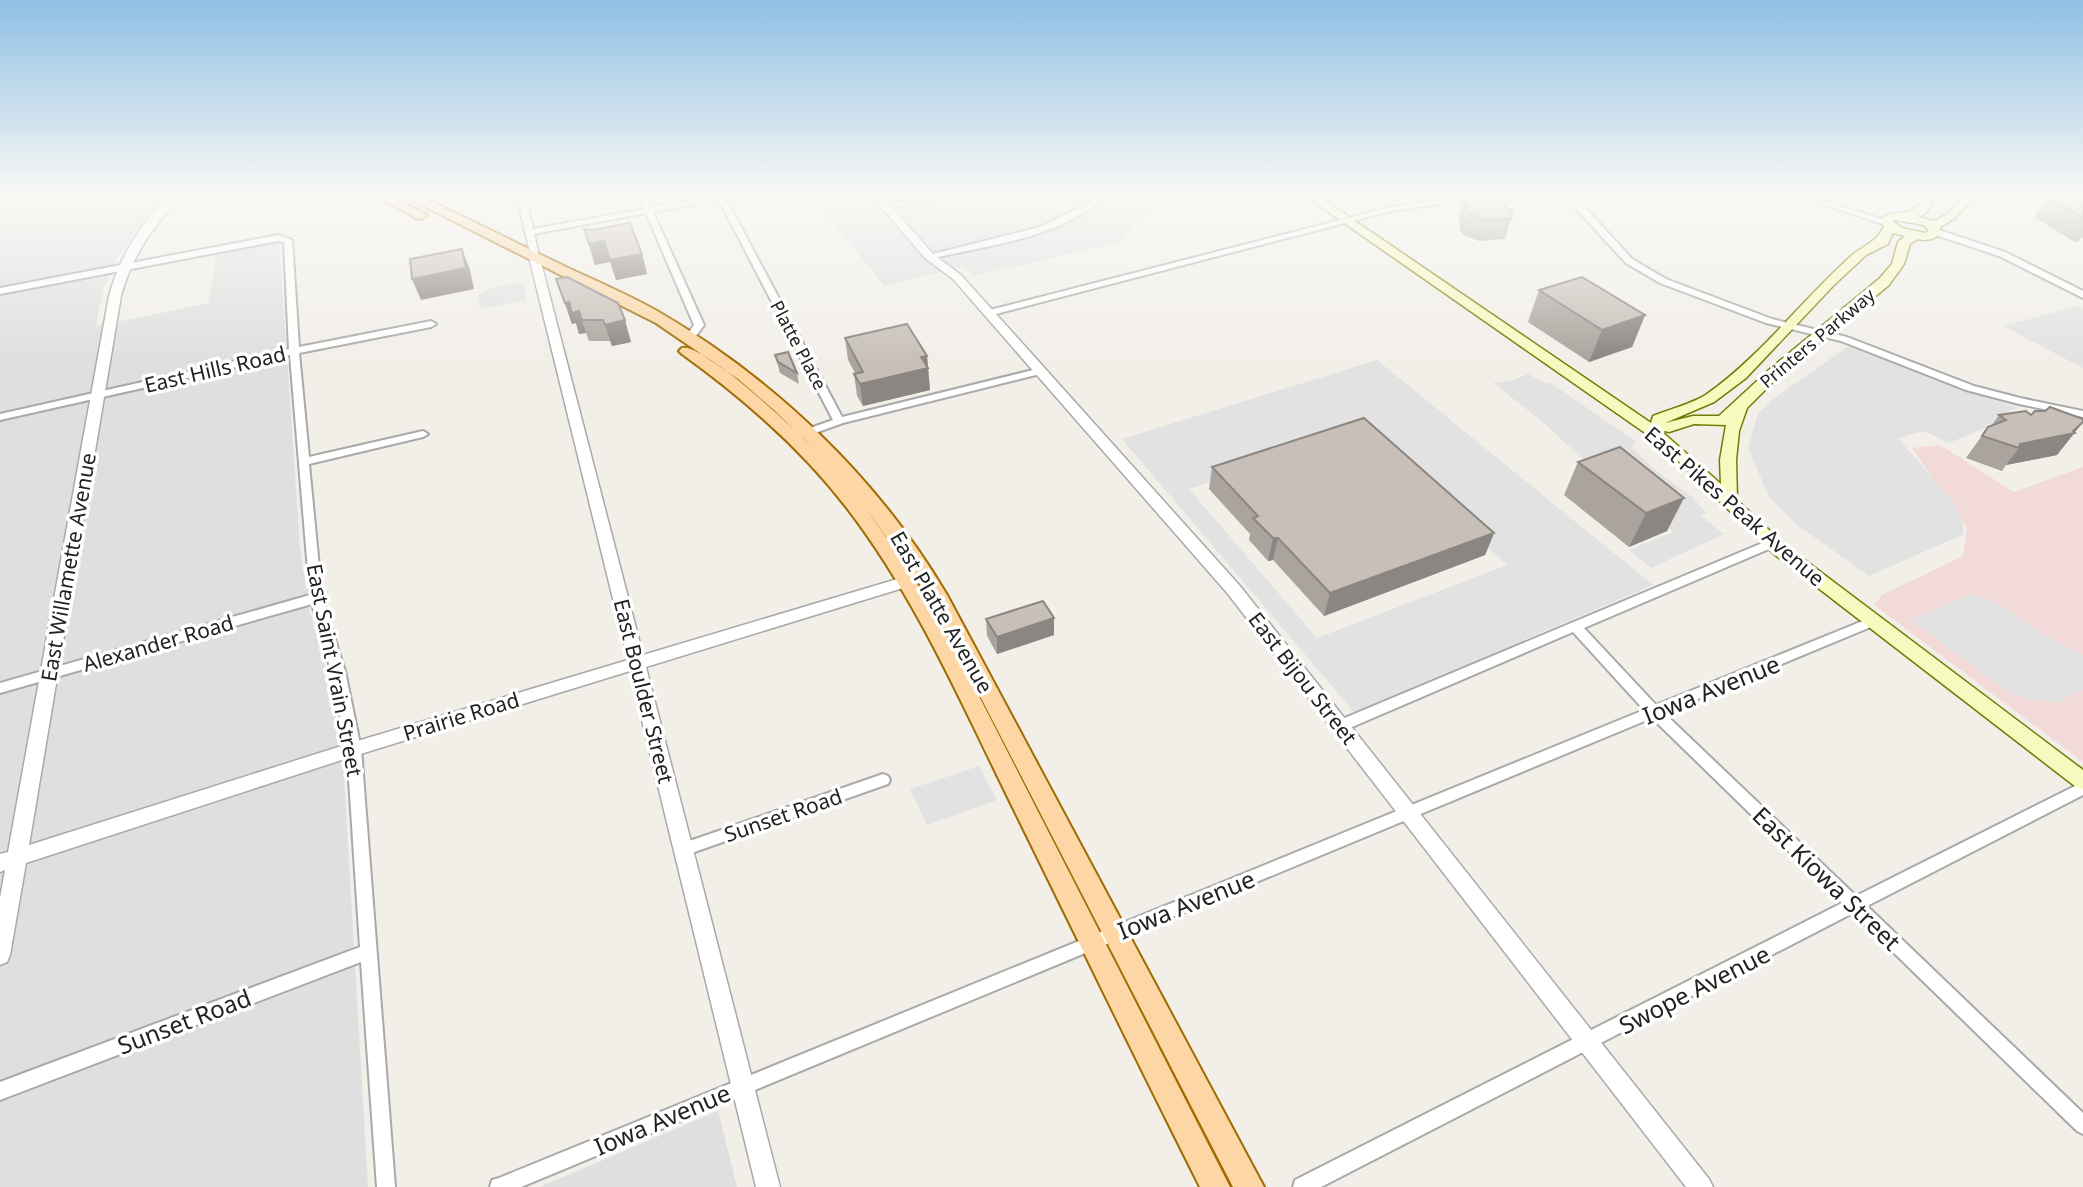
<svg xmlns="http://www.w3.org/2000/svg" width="2083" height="1187" font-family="'Noto Sans',sans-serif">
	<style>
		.residential { fill: #e0dfdf }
		.commercial { fill: #f2dad9 }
		.parking { fill: #e2e2e2; fill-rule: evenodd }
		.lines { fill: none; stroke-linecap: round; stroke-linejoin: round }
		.minor-casing { stroke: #a9a9a9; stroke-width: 4 }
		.tertiary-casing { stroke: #a9a9a9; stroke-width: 3 }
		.secondary-casing { stroke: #707d05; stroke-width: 3 }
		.primary-casing { stroke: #a06b00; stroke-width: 4 }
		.minor { fill: #fff; fill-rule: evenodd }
		.tertiary { fill: #fff; fill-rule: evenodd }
		.secondary { fill: #f7fabf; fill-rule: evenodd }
		.primary { fill: #fcd6a4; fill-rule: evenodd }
		.wall { fill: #aba49e }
		.shaded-wall { fill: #8b8681 }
		.building { fill: #c7bfb8; stroke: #8b8681; stroke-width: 2 }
		.labels { text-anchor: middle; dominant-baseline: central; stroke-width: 7; stroke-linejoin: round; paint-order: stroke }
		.far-street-label { font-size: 18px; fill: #222; stroke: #fff }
		.street-label { font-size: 21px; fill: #222; stroke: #fff }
		.near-street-label { font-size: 24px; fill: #222; stroke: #fff }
	</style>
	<rect width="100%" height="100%" fill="#f2efe9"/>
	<!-- residential -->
	<g class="residential">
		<polygon points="0,195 168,195 152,210 119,255 103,289 96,326 209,303 216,254 279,242 300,547 309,609 328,677 342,742 368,1187 0,1187"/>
		<polygon points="811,195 1167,195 1117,243 974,276 962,267 884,286"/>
		<polygon points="1822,195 1915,195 1912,207 1903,210 1879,208"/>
		<polygon points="718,1111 737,1187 540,1187"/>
	</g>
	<!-- commercial -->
	<polygon class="commercial" points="1940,445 2014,492 2083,467 2083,762 1874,605 1882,595 1963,556 1967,528 1912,448"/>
	<!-- parking -->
	<g class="parking">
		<polygon points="524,282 526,300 480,309 478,295 489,288"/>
		<polygon points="2079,306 2083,308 2083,368 2003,326"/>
		<polygon points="1850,345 2017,408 1998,417 1997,423 1949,443 1924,431 1898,438 1950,498 1961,517 1964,534 1869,576 1796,524 1769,497 1748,448 1758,413 1772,400"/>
		<path d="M 1377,360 L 1653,585 L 1354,712 L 1122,439 ZM 1364,434 L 1507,565 L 1317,638 L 1189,489 Z"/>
		<polygon points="1528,374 1546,384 1549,382 1637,442 1631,447 1659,473 1691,496 1707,513 1700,515 1724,534 1651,568 1629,550 1673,532 1605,480 1543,422 1493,383 1514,380"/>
		<polygon points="1971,594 1994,601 2047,636 2083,655 2083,690 2056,703 2022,698 2009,692 1911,620"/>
		<polygon points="979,766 997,800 927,825 910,789"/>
	</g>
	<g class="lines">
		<!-- minor casing -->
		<g class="minor-casing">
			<g id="minor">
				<polygon points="517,195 525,195 533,229 644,209 638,195 646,195 651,207 724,195 842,417 1041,368 1046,371 1044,373 843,423 804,437 796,437 795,435 796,433 833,420 719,200 653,212 704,325 693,340 690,341 685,338 694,325 646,213 534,234 539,257 535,260 531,257"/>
				<polygon points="931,195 944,195 886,209 882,207"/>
				<path d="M 1097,195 L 1106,195 C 1061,239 988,245 929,259 L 925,256 L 1040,227 L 1081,207 Z"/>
				<polygon points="1522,195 1574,195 1632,259 1666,279 1772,319 1847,337 1974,386 2020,398 2083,411 2083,417 2019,404 1966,390 1841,341 1766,323 1660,283 1626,263 1566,198 1454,202 1391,211 992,315 986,315 984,313 986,311 1391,207 1454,198"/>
				<polygon points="1795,195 1806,195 1890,222 1883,224"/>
				<polygon points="2036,195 2048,195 2083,204 2083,209"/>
				<polygon points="1933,230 1939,230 2005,252 2083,291 2083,298 1999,256 1933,234"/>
				<polygon points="278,235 292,240 299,347 431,321 436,324 431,327 299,353 309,457 423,431 428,434 423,437 309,464 322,598 345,671 361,749 395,1187 377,1187 361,962 0,1100 0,1082 360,947 347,749 331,671 312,604 0,693 0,683 310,595 290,355 0,420 0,414 289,349 284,242 278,241 0,294 0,288"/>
				<polygon points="1772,539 1778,543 1776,546 1584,628 1656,705 1870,618 1878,618 1880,621 1878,624 1664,713 1856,896 2083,782 2083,795 1867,906 2083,1113 2083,1134 2077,1131 1853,913 1321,1187 1293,1187 1295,1180 1842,903 1652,718 521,1187 490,1187 492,1180 499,1178 1644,710 1573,632 1345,730 1340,731 1335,730 1333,726 1335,722"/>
				<polygon points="883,774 888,776 890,780 888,784 683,856 678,855 676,850 678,845"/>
			</g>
		</g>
		<!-- tertiary casing -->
		<g class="tertiary-casing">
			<g id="tertiary">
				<path d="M 170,195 L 181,195 C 153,229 133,252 121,296 L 29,845 L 354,742 L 628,660 L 529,257 L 539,255 L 643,655 L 924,571 L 932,576 L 929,580 L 646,667 L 780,1187 L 756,1187 L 630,671 L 354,756 L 26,863 L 10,955 L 7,962 L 0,965 L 0,898 L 5,870 L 0,872 L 0,854 L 8,852 L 109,296 C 120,256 141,223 170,195 Z"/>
				<polygon points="871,195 881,195 933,254 961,275 1240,586 1709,1179 1713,1187 1686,1187 1228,594 953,279 925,258"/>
			</g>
		</g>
		<!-- secondary casing -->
		<g class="secondary-casing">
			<path id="secondary" d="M 1304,195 L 1317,195 L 1651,423 L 1653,416 C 1670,409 1692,404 1707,394 C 1761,356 1801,301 1850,257 C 1863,245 1877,243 1884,226 L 1880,222 L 1884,216 C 1906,209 1912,218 1927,195 L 1937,195 L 1927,212 L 1919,217 L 1934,221 L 1947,214 L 1965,195 L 1976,195 L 1955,218 L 1939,228 L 1942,232 C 1935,240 1927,241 1918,239 L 1910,244 L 1904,264 L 1889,285 L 1780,375 L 1747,408 L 1739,431 L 1736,460 L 1737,500 L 1786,546 L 2083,770 L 2083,789 L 2076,787 L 1774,554 L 1661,444 ZM 1895,220 L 1924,225 L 1929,231 L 1925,233 L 1902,228 L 1892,221 ZM 1893,233 L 1905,236 L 1898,242 L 1892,264 L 1879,279 L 1770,369 L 1719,416 L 1693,416 L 1665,423 L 1714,402 L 1746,378 L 1833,286 L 1866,255 L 1888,244 ZM 1694,424 L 1726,425 L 1720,460 L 1721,484 L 1660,430 L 1669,432 Z"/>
		</g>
		<!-- primary casing -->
		<g class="primary-casing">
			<g id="primary">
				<polygon points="375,195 390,195 427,215 421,219 416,218"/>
				<path d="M 402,195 L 417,195 C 467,218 516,243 566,267 C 596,281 627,294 657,311 C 774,379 878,478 947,595 L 1264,1187 L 1233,1187 L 929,597 L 862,503 L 911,573 L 958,655 L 1230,1187 L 1200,1187 C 1139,1066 1080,944 1020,822 C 967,716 920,603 847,508 C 801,448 743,398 682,354 L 679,351 L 682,348 C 704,342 803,437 822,457 L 775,411 L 738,379 L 656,323 Z"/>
			</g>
		</g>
		<!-- minor -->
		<use href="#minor" class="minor"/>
		<!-- tertiary -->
		<use href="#tertiary" class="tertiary"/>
		<!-- secondary -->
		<use href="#secondary" class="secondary"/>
		<!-- primary -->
		<use href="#primary" class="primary"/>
	</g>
	<!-- wall -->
	<g class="wall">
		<polygon points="2048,195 2083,203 2083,238 2081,238 2078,242 2073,241 2034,217"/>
		<polygon points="1464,198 1511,219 1505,239 1479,241 1464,235 1460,230 1459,218"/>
		<polygon points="584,229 642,254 647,274 616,280 610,262 595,265"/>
		<polygon points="556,279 631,342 612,346 610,341 589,341 586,333 579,334 576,323 572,324"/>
		<polygon points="1539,290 1645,315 1632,347 1589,362 1528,322"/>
		<polygon points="845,338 927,356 930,390 863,406 857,396 854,374 855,373 848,360"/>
		<polygon points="775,355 797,373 799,384 780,373"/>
		<polygon points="1999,415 2031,415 2083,422 2057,455 2006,465 2002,471 1966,458 1988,427 1992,425"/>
		<polygon points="1620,447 1667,531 1629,547 1564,495 1578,462"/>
		<polygon points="1212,467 1494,533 1485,555 1324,616 1273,560 1268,561 1249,540 1250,534 1209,489"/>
		<polygon points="1054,618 1054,635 997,654 987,636 986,619"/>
	</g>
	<!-- shaded-wall -->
	<g class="shaded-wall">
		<polygon points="604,241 610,262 595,265 589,244"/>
		<polygon points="462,249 470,270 474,289 421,300 412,279"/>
		<polygon points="642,254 647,274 616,280 610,260"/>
		<polygon points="569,302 579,311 586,333 579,334 576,323 572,324 565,303"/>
		<polygon points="1645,315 1632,347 1589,362 1602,330"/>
		<polygon points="625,320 631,342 612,346 605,325"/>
		<polygon points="927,356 930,390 863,406 860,384 921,357"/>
		<polygon points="2083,422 2057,455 2006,465 2019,448 2020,444"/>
		<polygon points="1684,498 1667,531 1629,547 1646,513"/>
		<polygon points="1494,533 1485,555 1324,616 1330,593"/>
		<polygon points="1273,538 1278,538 1273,560 1268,561"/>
		<polygon points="1054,618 1054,635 997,654 997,637"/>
	</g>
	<!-- building -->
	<g class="building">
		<polygon points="2048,195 2083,203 2083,218 2047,197"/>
		<polygon points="1480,196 1495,198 1512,211 1511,219 1485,220 1470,214 1466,210 1464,198"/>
		<polygon points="630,223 642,254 610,260 604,241 589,244 584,229 592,230"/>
		<polygon points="462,249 466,268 412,279 410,259"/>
		<polygon points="567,277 618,303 625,320 605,325 603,320 582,320 579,311 572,313 569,302 565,303 556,279"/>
		<polygon points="1582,277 1645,315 1602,330 1539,290"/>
		<polygon points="907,324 927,356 921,357 928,368 860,384 854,374 863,372 845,338"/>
		<polygon points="788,352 797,373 778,362 775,355"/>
		<polygon points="2050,407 2083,419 2083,422 2073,431 2075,433 2020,444 2019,448 1982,436 1988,427 2006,420 1999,415 2026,411 2031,415 2035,411 2045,411"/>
		<polygon points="1364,418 1494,533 1330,593 1278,538 1273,538 1253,518 1258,516 1212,467"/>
		<polygon points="1620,447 1684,498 1646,513 1578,462"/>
		<polygon points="1043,601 1054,618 997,637 986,619"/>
	</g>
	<!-- sky -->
	<linearGradient id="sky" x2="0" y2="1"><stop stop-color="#8fc0e4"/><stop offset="0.54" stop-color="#f9f8f5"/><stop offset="1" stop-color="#f9f8f5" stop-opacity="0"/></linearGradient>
	<rect width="2083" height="361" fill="url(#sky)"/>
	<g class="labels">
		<!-- far-street labels -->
		<g class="far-street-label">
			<text transform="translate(1817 338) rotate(-40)">Printers Parkway</text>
			<text transform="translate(799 345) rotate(62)">Platte Place</text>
		</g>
		<!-- street labels -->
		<g class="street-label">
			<text transform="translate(215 369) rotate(-13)">East Hills Road</text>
			<text transform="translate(1735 506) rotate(41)">East Pikes Peak Avenue</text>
			<text transform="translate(68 567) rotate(-80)">East Willamette Avenue</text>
			<text transform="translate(942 612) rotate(60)">East Platte Avenue</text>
			<text transform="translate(158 643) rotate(-16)">Alexander Road</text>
			<text transform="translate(335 670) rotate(79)">East Saint Vrain Street</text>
			<text transform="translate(1303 678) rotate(52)">East Bijou Street</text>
			<text transform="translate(644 691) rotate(76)">East Boulder Street</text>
			<text transform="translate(461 716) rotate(-17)">Prairie Road</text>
			<text transform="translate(783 815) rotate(-19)">Sunset Road</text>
		</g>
		<!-- near-street labels -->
		<g class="near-street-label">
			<text transform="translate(1711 689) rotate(-22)">Iowa Avenue</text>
			<text transform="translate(1827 878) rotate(44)">East Kiowa Street</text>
			<text transform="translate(1186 904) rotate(-22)">Iowa Avenue</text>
			<text transform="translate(1694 989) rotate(-27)">Swope Avenue</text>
			<text transform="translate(184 1021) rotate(-21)">Sunset Road</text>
			<text transform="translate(662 1119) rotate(-23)">Iowa Avenue</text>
		</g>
	</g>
</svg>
